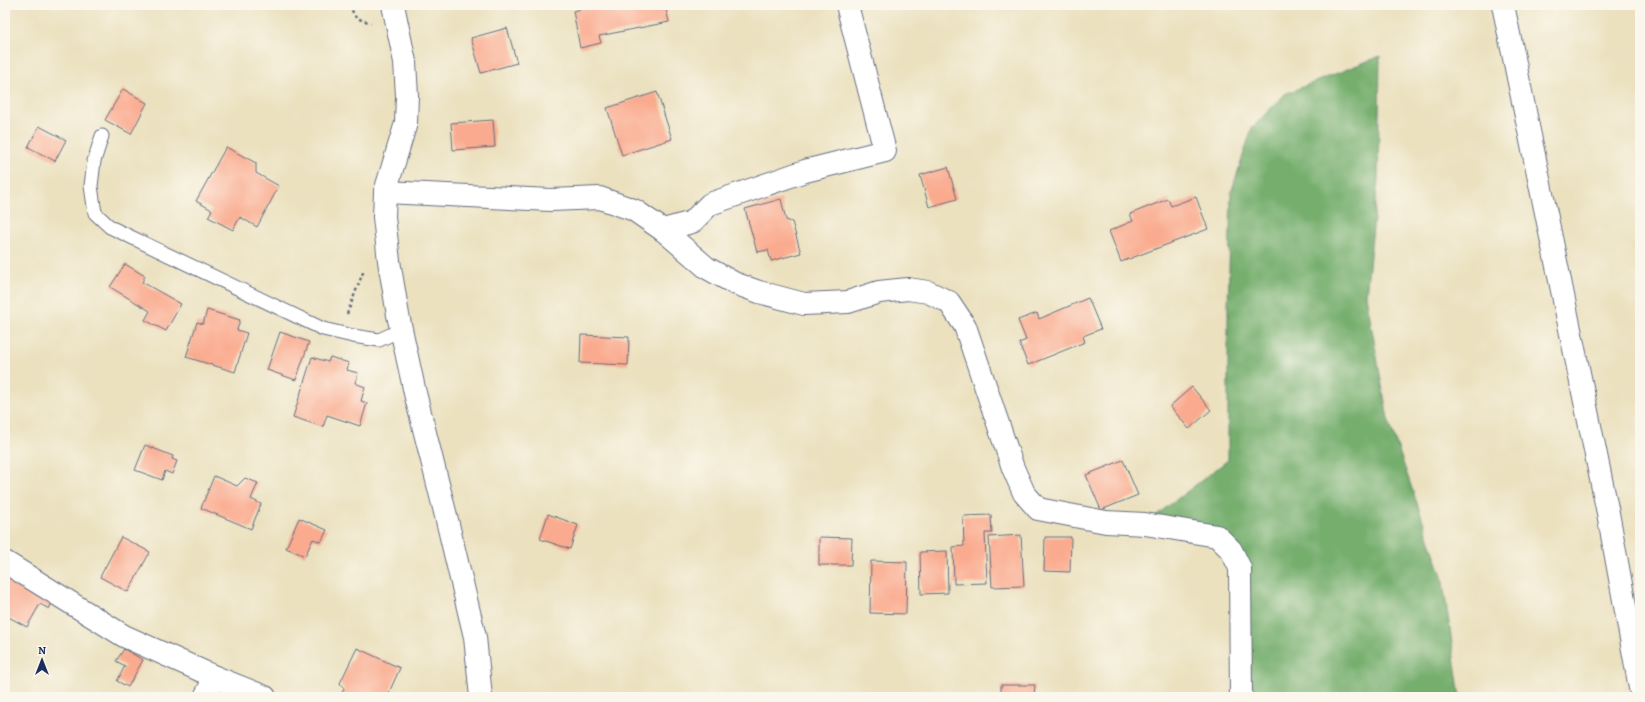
<svg xmlns="http://www.w3.org/2000/svg" width="1645" height="702" font-family="Alegreya,serif">
	<style>
		.forest { fill: #74ae6d; stroke: #486e66 }
		.building { fill: #faab8f }
		.lines { fill: none; stroke-linecap: round; stroke-linejoin: round }
		.service-casing { stroke: #646d80; stroke-width: 15 }
		.minor-casing { stroke: #646d80; stroke-width: 24 }
		.path { stroke: #646d80; stroke-width: 2.5; stroke-dasharray: 3 3; stroke-linecap: butt }
		.service { stroke: #fff; stroke-width: 13 }
		.minor { stroke: #fff; stroke-width: 22 }
	</style>
	<rect width="100%" height="100%" fill="#fbf7ec"/>
	<filter id="ink" filterUnits="userSpaceOnUse"><feTurbulence type="fractalNoise" baseFrequency=".025" numOctaves="2"/><feDisplacementMap in="SourceGraphic" scale="8" xChannelSelector="R" yChannelSelector="G"/><feConvolveMatrix kernelMatrix="1 2 1 2 8 2 1 2 1" color-interpolation-filters="sRGB"/></filter>
	<filter id="wash" filterUnits="userSpaceOnUse"><feTurbulence type="fractalNoise" baseFrequency=".012" numOctaves="4" result="noise"/><feDisplacementMap in="SourceGraphic" scale="16" xChannelSelector="R" yChannelSelector="G"/><feGaussianBlur stdDeviation="0.9" result="paint"/><feColorMatrix in="noise" values="0 0 0 0 0 0 0 0 0 0 0 0 0 0 0 0 0 1.4 0 .05"/><feComposite in="paint" operator="in"/></filter>
	<g filter="url(#wash)">
		<rect width="100%" height="100%" fill="#ebe1bf"/>
		<!-- forest -->
		<polygon class="forest" points="1380,56 1378,180 1366,295 1388,419 1442,576 1460,697 1241,697 1231,550 1145,524 1228,460 1228,308 1231,193 1252,128 1285,94"/>
		<g id="blocks">
			<!-- building -->
			<g class="building">
				<polygon points="601,5 665,5 669,22 599,36 601,43 580,48 573,11"/>
				<polygon points="507,28 517,63 481,73 471,38"/>
				<polygon points="123,89 147,103 131,134 105,120"/>
				<polygon points="657,92 672,139 622,155 607,108"/>
				<polygon points="493,120 495,147 453,150 451,123"/>
				<polygon points="39,126 66,140 55,161 28,147"/>
				<polygon points="226,147 256,163 256,173 279,186 257,227 240,217 233,230 208,217 212,210 196,201"/>
				<polygon points="948,167 957,199 929,207 920,175"/>
				<polygon points="1196,197 1208,229 1121,262 1109,231 1133,221 1130,214 1168,199 1171,206"/>
				<polygon points="781,199 786,220 792,222 801,253 771,261 768,250 757,252 745,209"/>
				<polygon points="125,264 145,276 142,282 181,304 166,331 145,320 150,311 110,287"/>
				<polygon points="1088,298 1101,329 1083,336 1085,342 1028,365 1019,343 1026,340 1018,320 1037,313 1039,319"/>
				<polygon points="207,310 240,320 237,330 247,333 235,372 186,357 197,322 203,324"/>
				<polygon points="280,332 309,342 296,380 267,370"/>
				<polygon points="581,335 629,337 628,365 580,363"/>
				<polygon points="312,357 328,362 330,357 349,363 347,370 358,373 355,383 365,387 361,401 367,403 360,426 327,415 323,427 293,417"/>
				<polygon points="1192,387 1211,410 1189,429 1170,406"/>
				<polygon points="145,445 173,456 172,459 177,461 172,474 165,471 162,480 135,470"/>
				<polygon points="1123,460 1138,495 1101,510 1086,475"/>
				<polygon points="214,476 237,486 245,478 258,483 251,499 261,504 251,529 201,508"/>
				<polygon points="548,514 578,525 570,549 540,539"/>
				<polygon points="991,515 992,533 985,533 987,583 954,584 953,547 964,546 963,516"/>
				<polygon points="299,518 327,530 321,542 313,539 305,556 286,548"/>
				<polygon points="1021,535 1024,586 992,587 989,537"/>
				<polygon points="121,537 150,552 128,592 100,577"/>
				<polygon points="819,537 852,538 851,565 819,565"/>
				<polygon points="1045,537 1071,537 1070,572 1044,571"/>
				<polygon points="947,551 948,593 921,594 920,552"/>
				<polygon points="871,561 907,562 906,614 870,613"/>
				<polygon points="7,576 53,601 49,609 40,604 27,627 5,615 5,579"/>
				<polygon points="357,648 400,668 387,697 340,697 344,689 340,683"/>
				<polygon points="124,649 143,660 128,687 117,681 125,666 116,661"/>
				<polygon points="1001,685 1035,685 1034,697 1001,697"/>
			</g>
		</g>
	</g>
	<g filter="url(#ink)">
		<use href="#blocks" fill-opacity="0" stroke="#646d80" stroke-width="1"/>
		<g class="lines">
			<!-- service casing -->
			<g class="service-casing">
				<polyline id="service" points="102,136 94,161 91,186 95,213 110,227 323,329 353,336 379,340 401,330"/>
			</g>
			<!-- minor casing -->
			<g class="minor-casing">
				<g id="minor">
					<polyline points="393,5 405,62 407,96 406,123 385,192 384,217 389,261 398,315 415,393 446,516 475,637 481,697"/>
					<polyline points="1503,5 1608,513 1640,688"/>
					<polyline points="385,192 551,200 600,198 634,210 663,230 707,268 734,283 759,292 804,304 848,302 879,292 908,289 928,292 949,302 965,326 1013,468 1024,493 1038,509 1106,522 1145,524 1217,536 1231,550 1240,568 1241,697"/>
					<polyline points="663,230 692,222 710,204 805,171 885,151 847,5"/>
					<polyline points="5,562 124,636 215,677"/>
					<polyline points="205,697 215,677 265,697"/>
				</g>
			</g>
			<!-- path -->
			<g class="path">
				<polyline points="349,5 356,18 371,23"/>
				<polyline points="347,314 364,270"/>
			</g>
			<!-- service -->
			<use href="#service" class="service"/>
			<!-- minor -->
			<use href="#minor" class="minor"/>
		</g>
	</g>
	<!-- margin -->
	<rect width="1645" height="702" fill="none" stroke="#fbf7ec" stroke-width="20"/>
	<!-- north arrow -->
	<g transform="translate(42 660)" stroke="#fbf7ec" stroke-width="3" paint-order="stroke">
	<path d="M0-3L7 15L0 10L-7 15Z" fill="#1b2f5e"/>
	<text y="-6" font-size="11" font-weight="bold" text-anchor="middle" fill="#1b2f5e">N</text>
	</g>
</svg>
